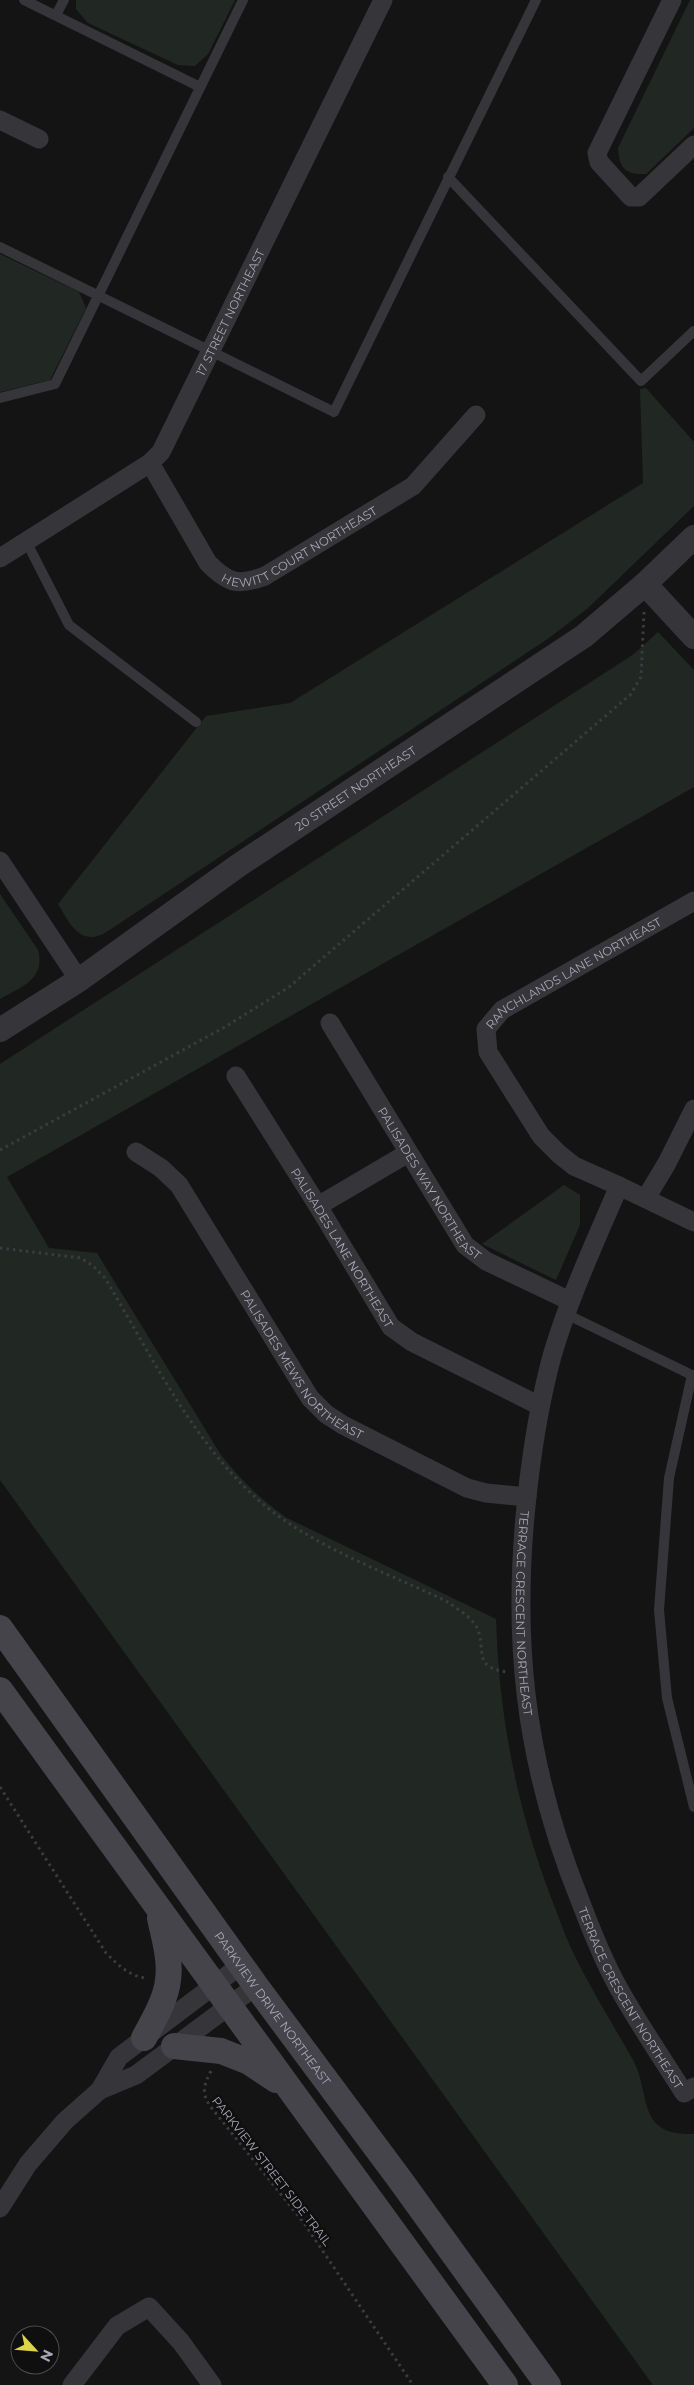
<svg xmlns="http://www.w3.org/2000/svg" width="694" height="2385" font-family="Montserrat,sans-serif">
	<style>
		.green { fill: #212824 }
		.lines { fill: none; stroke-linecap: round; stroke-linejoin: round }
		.path { stroke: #3c3b41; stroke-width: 3; stroke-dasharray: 2.5 4; stroke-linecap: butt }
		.service { stroke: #36353a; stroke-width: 10 }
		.minor { stroke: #36353a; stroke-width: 19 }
		.tertiary { stroke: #36353a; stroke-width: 24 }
		.secondary { stroke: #44444a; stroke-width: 26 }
		.labels { text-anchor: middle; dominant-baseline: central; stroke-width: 5; stroke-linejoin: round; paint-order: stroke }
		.street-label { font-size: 12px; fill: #a7a7b4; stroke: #0f0f10 }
	</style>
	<rect width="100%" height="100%" fill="#141415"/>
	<!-- green -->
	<g class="green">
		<polygon points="76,0 235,0 208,54 195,66 178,65 88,23 76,9"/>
		<path d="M 690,0 L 694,0 L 694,128 L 646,174 C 625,175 619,168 618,148 Z"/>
		<polygon points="0,254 79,292 86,308 50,380 0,392"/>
		<path d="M 646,388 L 694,442 L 694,506 L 588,608 L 549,638 L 105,933 C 80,947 69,922 58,904 L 206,716 L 290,703 L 643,483 L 640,389 Z"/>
		<path d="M 658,632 L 694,670 L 694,787 L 7,1177 L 49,1248 L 97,1253 L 221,1455 C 241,1480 261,1500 287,1518 L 496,1619 C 499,1716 516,1804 550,1895 C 557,1912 563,1931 571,1948 C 589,1986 612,2023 633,2060 C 652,2095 635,2136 694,2134 L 694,2385 L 653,2385 L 0,1480 L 0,1064 L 634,654 Z"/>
		<path d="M 0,894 L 38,950 C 46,979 21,987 0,999 Z"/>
		<polygon points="564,1185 580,1195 580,1225 556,1280 482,1244"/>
	</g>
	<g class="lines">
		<!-- path -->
		<g class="path">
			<polyline points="0,1150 225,1027 289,987 630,695 641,677 644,612"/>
			<path d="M 0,1248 L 81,1258 L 93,1266 L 105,1278 C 156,1363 205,1469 290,1524 C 338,1556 394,1576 446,1601 C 456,1608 469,1615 476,1626 C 488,1648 470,1667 507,1672"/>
			<path d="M 0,1787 L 106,1953 C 118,1965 129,1976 146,1978"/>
			<path d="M 211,2071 C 204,2085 201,2092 210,2106 L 304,2223 L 413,2385"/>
		</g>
		<!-- service -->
		<g class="service">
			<polyline points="24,0 200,87"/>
			<polyline points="56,15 64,0"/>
			<polyline points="448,177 641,381 694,331"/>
			<polyline points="0,247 334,412 536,0"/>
			<polyline points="0,398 55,384 243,0"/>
			<polyline points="26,541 69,625 196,722"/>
			<polyline points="566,1314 694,1376"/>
			<polyline points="692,1375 669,1478 659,1610 667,1698 694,1807"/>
		</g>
		<!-- minor -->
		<g class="minor">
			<polyline points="672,0 597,153 599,162 631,197 639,197 694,145"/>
			<polyline points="0,120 39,139"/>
			<path id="s1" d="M 150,463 L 208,563 C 229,584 238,586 265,576 L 413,486 L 476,415"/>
			<path id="s2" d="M 0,558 L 150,463 L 161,452 L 383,0"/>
			<polyline points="0,861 79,980"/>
			<path id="s3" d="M 330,1023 L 465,1245 L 486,1261 L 570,1301"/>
			<path id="s4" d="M 236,1076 L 318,1206 L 391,1327 L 412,1342 L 540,1406"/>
			<path id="s5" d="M 136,1152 L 161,1168 L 179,1185 L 310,1398 L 326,1414 L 343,1425 L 467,1488 L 486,1493 L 527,1497"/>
			<path id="s6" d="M 619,1186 L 574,1166 L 559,1154 L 541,1136 L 488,1052 L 486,1029 L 502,1010 L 694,901"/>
			<polyline points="646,1198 667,1163 694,1109"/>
			<polyline points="318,1206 408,1153"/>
			<path id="s7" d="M 694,1222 L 619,1186 C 595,1242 569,1298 552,1356 C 541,1397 534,1438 529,1479 C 510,1632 523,1760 581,1903 C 592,1932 603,1960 618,1987 C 638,2023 662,2058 684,2093 L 694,2087"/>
			<polyline points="100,2090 136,2075 256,1986"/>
			<polyline points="0,2208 28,2164 65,2121 100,2090 119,2057 241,1965"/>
			<polyline points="72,2385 117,2326 149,2307 181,2342 212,2385"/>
		</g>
		<!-- tertiary -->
		<g class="tertiary">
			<polyline points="645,584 694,637"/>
			<path id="s8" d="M 0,1030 L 79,980 L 239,865 L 584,636 L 645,584 L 694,537"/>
		</g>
		<!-- secondary -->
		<g class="secondary">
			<path id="s9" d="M 0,1628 L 256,1986 L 401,2181 L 548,2385"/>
			<polyline points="0,1690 505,2385"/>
			<path d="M 144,2038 C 153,2021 166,2000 168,1980 C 171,1960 164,1937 160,1918"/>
			<polyline points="174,2046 221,2051 249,2062 276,2080"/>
		</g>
	</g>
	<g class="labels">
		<!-- street labels -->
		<g class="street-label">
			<text stroke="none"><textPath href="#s2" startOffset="349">17 STREET NORTHEAST</textPath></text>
			<text stroke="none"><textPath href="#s1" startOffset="222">HEWITT COURT NORTHEAST</textPath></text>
			<text stroke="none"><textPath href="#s8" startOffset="430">20 STREET NORTHEAST</textPath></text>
			<text stroke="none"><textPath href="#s6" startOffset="321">RANCHLANDS LANE NORTHEAST</textPath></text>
			<text stroke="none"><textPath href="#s3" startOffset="189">PALISADES WAY NORTHEAST</textPath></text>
			<text stroke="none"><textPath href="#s4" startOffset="202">PALISADES LANE NORTHEAST</textPath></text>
			<text stroke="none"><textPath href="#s5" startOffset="274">PALISADES MEWS NORTHEAST</textPath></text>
			<text stroke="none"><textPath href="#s7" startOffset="526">TERRACE CRESCENT NORTHEAST</textPath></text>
			<text stroke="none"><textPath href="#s7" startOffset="931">TERRACE CRESCENT NORTHEAST</textPath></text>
			<text stroke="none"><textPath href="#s9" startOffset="468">PARKVIEW DRIVE NORTHEAST</textPath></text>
			<text transform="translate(272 2171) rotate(52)">PARKVIEW STREET SIDE TRAIL</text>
		</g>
	</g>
	<!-- north arrow -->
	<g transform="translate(35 2350) rotate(116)"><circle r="24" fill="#0f0f10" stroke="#4c4c52"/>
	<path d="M0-4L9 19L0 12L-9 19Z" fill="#dcd645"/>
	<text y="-8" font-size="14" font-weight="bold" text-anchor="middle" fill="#a7a7b4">N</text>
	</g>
</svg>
